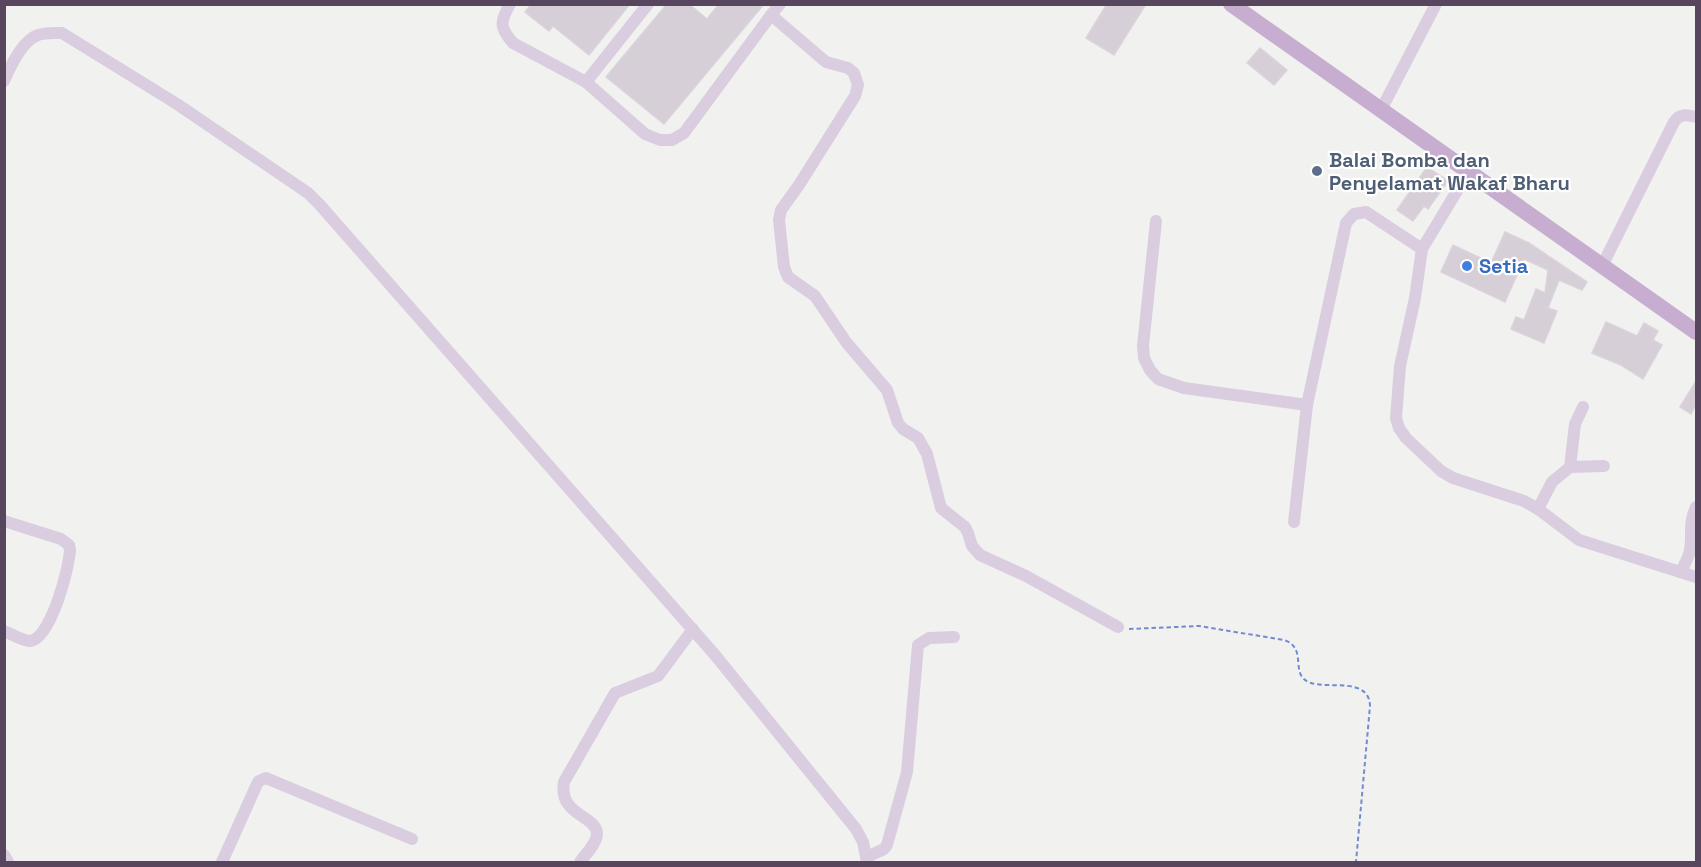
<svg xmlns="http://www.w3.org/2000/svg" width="1701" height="867" font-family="'Space Grotesk',sans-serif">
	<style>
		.building { fill: #d6cfd7; stroke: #dbd3db; stroke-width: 1.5 }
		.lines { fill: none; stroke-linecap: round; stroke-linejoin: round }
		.path { stroke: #728bd1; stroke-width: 2; stroke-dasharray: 4.5 3; stroke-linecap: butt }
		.minor { stroke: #dbcde0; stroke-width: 12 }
		.major { stroke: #c7aed0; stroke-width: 16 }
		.service-dot { fill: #5c6f8a; stroke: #fff; stroke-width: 2 }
		.shop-dot { fill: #3f7fe0; stroke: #fff; stroke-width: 2 }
		.labels { text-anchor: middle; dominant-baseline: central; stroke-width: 4.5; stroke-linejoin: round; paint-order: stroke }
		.service-label { font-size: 20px; font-weight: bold; fill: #4e5e75; stroke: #fff; text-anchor: start }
		.shop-label { font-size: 20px; font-weight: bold; fill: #366cbe; stroke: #fff; text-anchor: start }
	</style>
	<rect width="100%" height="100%" fill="#f1f2ef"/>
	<!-- building -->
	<g class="building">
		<polygon points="531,4 630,4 589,55 553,26 549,31 525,12"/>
		<polygon points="667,4 689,4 707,19 719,4 764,4 664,124 606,77"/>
		<polygon points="1107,4 1146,4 1114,55 1086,38"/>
		<polygon points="1260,48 1287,70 1274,85 1247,63"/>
		<polygon points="1427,167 1448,181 1428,209 1424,206 1413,221 1397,210"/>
		<polygon points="1505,232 1529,243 1587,282 1582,290 1559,280 1548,308 1557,311 1544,343 1511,329 1516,317 1524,320 1536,289 1545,293 1548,270 1524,259 1505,302 1441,272 1453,245 1491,263"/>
		<polygon points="1606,322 1637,336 1644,323 1658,331 1653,340 1662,345 1643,379 1621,365 1592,353"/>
		<polygon points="1696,381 1696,404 1691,414 1680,407"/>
	</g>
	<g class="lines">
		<!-- path -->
		<path class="path" d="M 1129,629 L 1199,626 L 1284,640 C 1309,648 1288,676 1311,683 C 1330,689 1369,677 1370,706 L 1356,862"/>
		<!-- minor -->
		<g class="minor">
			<path d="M 510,4 C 500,22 499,27 513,43 L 586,82 L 645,134 L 660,140 L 672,140 L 684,133 L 771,15 L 780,4"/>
			<polyline points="771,15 826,62 848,68 854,73 858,85 855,96 799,185 781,210 779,220 784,267 788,277 815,296 846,342 887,390 898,423 903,429 918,438 927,454 941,508 965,527 968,533 972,546 980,555 1026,576 1118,627"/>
			<path d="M 4,81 C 10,67 23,40 38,35 C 46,32 55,33 62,33 L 177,104 L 308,193 L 320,205 L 715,655 L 856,829 L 863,842 L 867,862"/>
			<polyline points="586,82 648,4"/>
			<polyline points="1381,110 1436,4"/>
			<polyline points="1469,171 1422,249 1415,298 1400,366 1396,418 1399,428 1406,438 1441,471 1453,478 1524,501 1538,509 1579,540 1696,577"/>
			<polyline points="1156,221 1143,346 1144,358 1150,370 1158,379 1184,388 1307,405"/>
			<path d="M 1602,266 L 1674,122 C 1680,113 1687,115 1696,117"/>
			<polyline points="1570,467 1604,466"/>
			<polyline points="1538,509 1552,482 1570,467 1575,424 1583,407"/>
			<path d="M 4,521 L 61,539 L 69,545 L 70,550 C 69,568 51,639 30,641 C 22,641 12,634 4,631"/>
			<polyline points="1294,522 1307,405 1346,223 1354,214 1366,212 1422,249"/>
			<path d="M 1681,572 C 1684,566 1687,560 1689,554 C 1694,538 1687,526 1696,507"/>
			<polyline points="4,855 8,862"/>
			<polyline points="867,857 884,849 887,845 907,772 918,645 929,638 954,637"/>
			<polyline points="222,862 257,784 259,781 266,778 412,839"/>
			<path d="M 580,862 C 585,855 597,843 597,834 C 597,815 558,816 564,782 L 615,693 L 658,676 L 693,629"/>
		</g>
		<!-- major -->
		<polyline class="major" points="1231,4 1696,332"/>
	</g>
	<!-- markers -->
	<circle class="service-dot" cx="1317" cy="171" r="6"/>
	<circle class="shop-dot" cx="1467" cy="266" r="6"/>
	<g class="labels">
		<!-- service labels -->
		<g class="service-label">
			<text x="1329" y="160">Balai Bomba dan<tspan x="1329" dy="23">Penyelamat Wakaf Bharu</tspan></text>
		</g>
		<!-- shop labels -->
		<g class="shop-label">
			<text x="1479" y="266">Setia</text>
		</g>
	</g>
	<!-- border -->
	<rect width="1701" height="867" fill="none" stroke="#57465e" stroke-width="12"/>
</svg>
